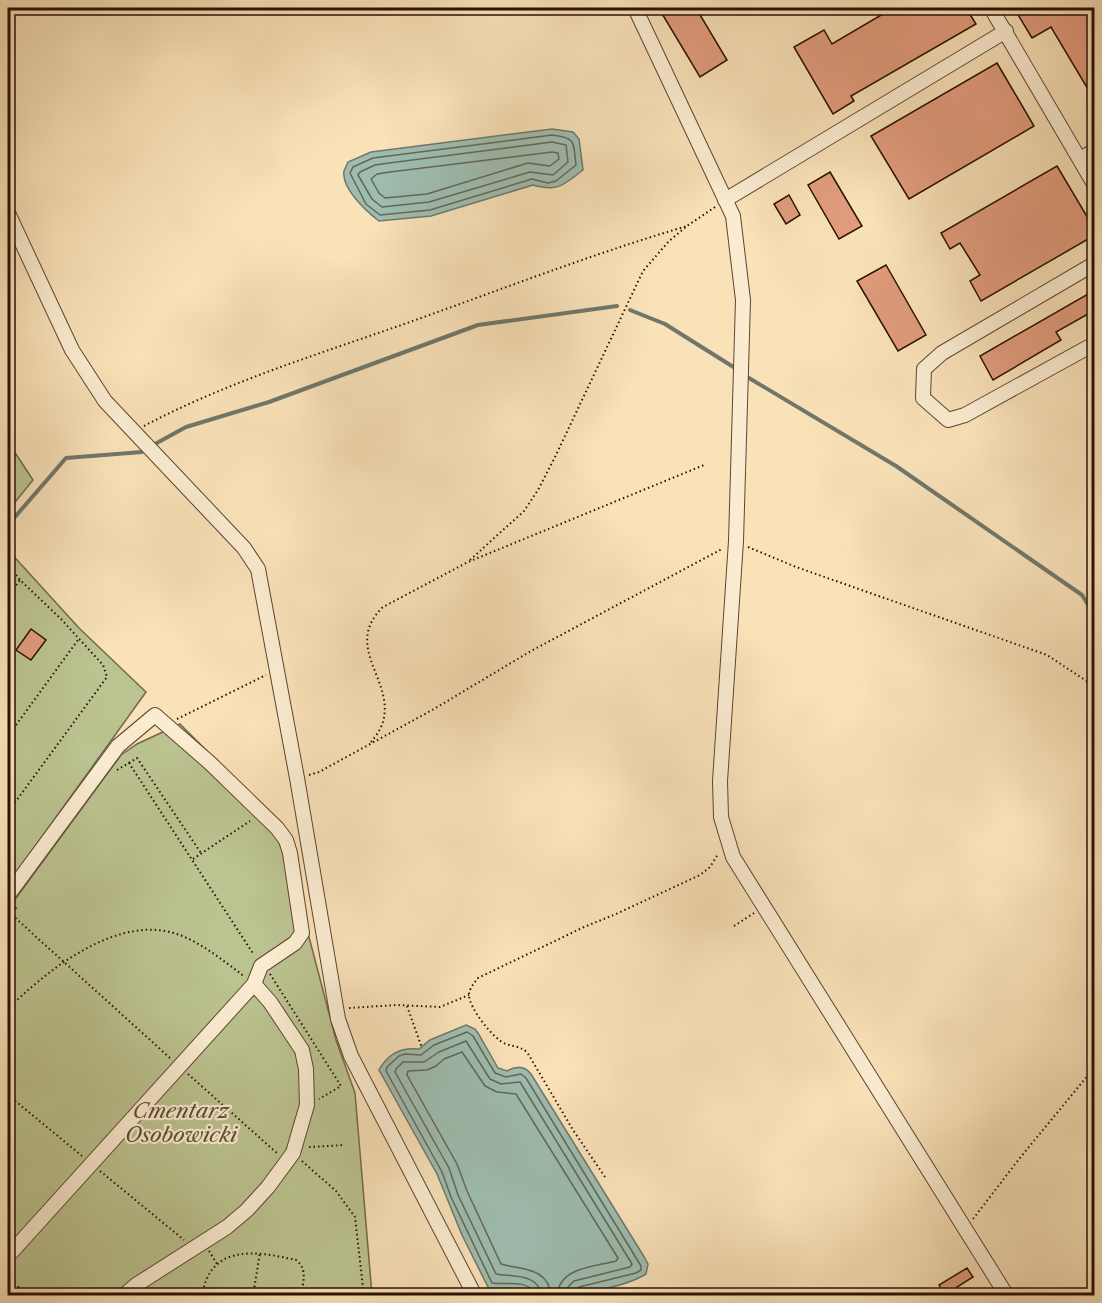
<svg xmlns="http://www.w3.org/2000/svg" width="1102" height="1303" font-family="'Libre Caslon Text',serif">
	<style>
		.green { fill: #bbc390; stroke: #726949; stroke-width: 1.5 }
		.water { fill: #9ebdb0; stroke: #70776a; stroke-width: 1.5 }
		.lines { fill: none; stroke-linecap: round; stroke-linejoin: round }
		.shore { stroke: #646659; stroke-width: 1.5 }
		.stream { stroke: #70776a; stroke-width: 4 }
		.building { fill: #e19c7d; stroke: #2a0f02; stroke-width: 1.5 }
		.minor-casing { stroke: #5e4430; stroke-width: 16 }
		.path { stroke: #2a0f02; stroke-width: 2; stroke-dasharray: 1.5 3; stroke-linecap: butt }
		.minor { stroke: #fbecd1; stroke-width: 14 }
		.labels { text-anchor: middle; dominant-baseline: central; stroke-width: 4.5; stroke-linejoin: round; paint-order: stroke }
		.park-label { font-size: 21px; font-style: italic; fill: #5d4e34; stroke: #fbecd1 }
	</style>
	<rect width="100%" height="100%" fill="#f9e1b8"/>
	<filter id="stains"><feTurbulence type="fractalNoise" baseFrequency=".00333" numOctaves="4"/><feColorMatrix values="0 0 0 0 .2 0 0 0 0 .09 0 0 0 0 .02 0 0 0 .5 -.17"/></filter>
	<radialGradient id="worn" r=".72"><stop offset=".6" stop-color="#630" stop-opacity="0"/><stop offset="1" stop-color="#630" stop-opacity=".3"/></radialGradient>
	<!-- green -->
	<g class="green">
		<polygon points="8,442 33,480 8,511"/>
		<polygon points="8,550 79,628 146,692 8,884"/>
		<polygon points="180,724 289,833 309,937 336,1040 355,1093 372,1295 8,1296 8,909 121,755 137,744"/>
	</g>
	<!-- water -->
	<g class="water">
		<path d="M 552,129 L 573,132 L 579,139 L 583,170 C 563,185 559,192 533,185 L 431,216 L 379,221 C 367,212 341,188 344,171 C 345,168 347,165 348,162 L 371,152 Z"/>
		<path d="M 466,1025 L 475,1029 L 478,1033 L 498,1068 L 507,1071 C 516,1066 525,1066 531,1074 L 643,1255 L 648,1264 L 646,1274 C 618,1291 564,1296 531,1295 C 519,1286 503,1288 490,1291 L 462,1235 L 437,1174 L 379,1070 C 388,1053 401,1047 419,1049 L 430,1040 Z"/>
	</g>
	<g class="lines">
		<!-- shore -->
		<g class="shore">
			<path d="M 552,135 C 577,138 573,142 576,165 L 556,181 L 548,183 L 532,179 L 430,210 L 380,215 L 366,204 L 350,173 L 353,167 L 373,158 Z"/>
			<polygon points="552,142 566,145 568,162 553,175 530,172 429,202 382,207 372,199 358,175 360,172 375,165 389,163"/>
			<polygon points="552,152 558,153 559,159 550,166 528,163 427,194 385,198 379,193 371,179 377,174 390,172"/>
			<path d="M 534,1296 L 533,1290 C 522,1280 505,1285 492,1283 L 451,1197 L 442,1172 L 386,1071 L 387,1067 L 399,1056 L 405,1054 L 421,1055 L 434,1045 L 467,1032 L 473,1036 L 495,1073 L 506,1077 L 521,1074 L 526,1078 L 641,1266 L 641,1270 L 636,1273 L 579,1287 L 575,1290 L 574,1296"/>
			<path d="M 541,1296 C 540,1273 511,1277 496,1274 L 458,1195 L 449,1168 L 395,1072 L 396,1069 L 403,1062 L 424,1062 L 439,1052 L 466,1041 L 490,1079 L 501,1084 L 520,1082 L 632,1264 L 630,1267 L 574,1281 L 568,1287 L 567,1296"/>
			<path d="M 551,1296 C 549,1267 521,1270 501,1264 L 467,1191 L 457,1164 L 407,1075 L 408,1071 L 427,1070 L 436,1066 L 444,1059 L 462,1052 L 485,1086 L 497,1092 L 516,1094 L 618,1258 L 616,1261 C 594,1267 559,1267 557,1296"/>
		</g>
		<!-- stream -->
		<g class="stream">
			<polyline points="630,310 665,324 735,368"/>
			<polyline points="749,378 896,466 1082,595 1094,614"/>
			<polyline points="155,444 186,427 269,402 478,325 617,306"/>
			<polyline points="8,525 66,458 142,452"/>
		</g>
	</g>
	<!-- building -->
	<g class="building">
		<polygon points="669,8 696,8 727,60 700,77 661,12"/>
		<polygon points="893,8 966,8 976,24 851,96 854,101 833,114 794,47 824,30 832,44"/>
		<polygon points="1014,8 1095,8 1095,12 1090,14 1095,22 1095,101 1051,27 1032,38"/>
		<polygon points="997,63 1034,126 909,199 871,136"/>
		<polygon points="1057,166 1095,230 1095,235 981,301 970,281 980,275 960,243 950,249 941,233"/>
		<polygon points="830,172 862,226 839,239 808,185"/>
		<polygon points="789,195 800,215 786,224 774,204"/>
		<polygon points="886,265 926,335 898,351 857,281"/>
		<polygon points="1095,290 1095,310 1056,332 1061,340 993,380 980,356"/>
		<polygon points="31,629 46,640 31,660 16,650"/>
		<polygon points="967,1268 973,1277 957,1287 958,1289 945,1296 939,1285"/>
	</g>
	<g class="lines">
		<!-- minor casing -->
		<g class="minor-casing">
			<g id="minor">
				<polyline points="635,8 733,216 743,300 736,541 720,781 721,817 733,857 1007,1296"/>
				<polyline points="991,8 1094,184"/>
				<polyline points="1080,159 1094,151"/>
				<polyline points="725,200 1006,31"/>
				<polyline points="8,213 72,350 105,401 244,548 258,569 297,778 338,1019 351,1056 475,1296"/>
				<polyline points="1094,264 942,353 924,369 923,398 948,420 965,415 1094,344"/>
				<polyline points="8,895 118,746 155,715 210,763 277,828 286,840 290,853 302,933 295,943 261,966 254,984 8,1256"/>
				<polyline points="123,1296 136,1285 227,1227 247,1210 268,1187 293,1153 307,1105 306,1069 302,1050 270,1002 254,984"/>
			</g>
		</g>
		<!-- path -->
		<g class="path">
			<path d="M 144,426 C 227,382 319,354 407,323 C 500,290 592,254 687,226"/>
			<polyline points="748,547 796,567 1047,655 1094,686"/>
			<polyline points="470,560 524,511 538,490 556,455 643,271 669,241 687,226 715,207"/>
			<polyline points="8,564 20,580 61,619 103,665 107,677 8,812"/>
			<polyline points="8,596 20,580"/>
			<polyline points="177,719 266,675"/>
			<polyline points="8,736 78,640"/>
			<path d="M 371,742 C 376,736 381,729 383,722 C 395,680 342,647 383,607 L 468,562 L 704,465"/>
			<polyline points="129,763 137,758 201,853"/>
			<polyline points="117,770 129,763 254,955"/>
			<polyline points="309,775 319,772 434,709 531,651 722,549"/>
			<polyline points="193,859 250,821"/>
			<polyline points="12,915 170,1058"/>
			<polyline points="8,920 18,905"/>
			<polyline points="734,926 754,913"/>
			<polyline points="270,974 341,1086 319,1099"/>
			<polyline points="407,1006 422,1048"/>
			<polyline points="349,1008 397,1005 440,1007 469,995"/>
			<path d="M 8,1009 C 45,972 109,921 165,931 C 194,936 221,959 245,977"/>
			<polyline points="188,1074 278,1154"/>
			<polyline points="8,1095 82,1156"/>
			<polyline points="309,1147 344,1145"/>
			<polyline points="302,1161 336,1191 355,1217 364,1296"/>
			<polyline points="100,1171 184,1240"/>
			<path d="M 605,1177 L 573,1130 L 527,1052 C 519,1046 515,1047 506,1044 C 494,1040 469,1008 469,995 C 469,989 474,983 478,978 L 584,927 L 616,914 L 700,875 L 710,867 L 718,854"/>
			<polyline points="973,1219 1019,1159 1094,1068"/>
			<polyline points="209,1251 217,1264"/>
			<polyline points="8,1277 28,1296"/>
			<polyline points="520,1291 520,1296"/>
			<path d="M 202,1296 C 210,1243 257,1251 296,1260 C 308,1269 303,1282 301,1296"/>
			<polyline points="253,1296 260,1252"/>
		</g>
		<!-- minor -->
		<use href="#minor" class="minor"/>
	</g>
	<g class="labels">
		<!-- park labels -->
		<g class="park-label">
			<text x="181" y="1110">Cmentarz<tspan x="181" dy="24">Osobowicki</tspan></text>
		</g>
	</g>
	<!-- margin -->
	<rect width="1102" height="1303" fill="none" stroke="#f9e1b8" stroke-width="30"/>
	<rect x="9" y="9" width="1084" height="1285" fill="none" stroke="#2a0f02" stroke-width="3"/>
	<rect x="15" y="15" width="1072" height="1273" fill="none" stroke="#2a0f02" stroke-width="1.5"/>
	<rect width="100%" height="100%" filter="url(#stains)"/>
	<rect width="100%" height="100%" fill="url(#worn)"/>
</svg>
